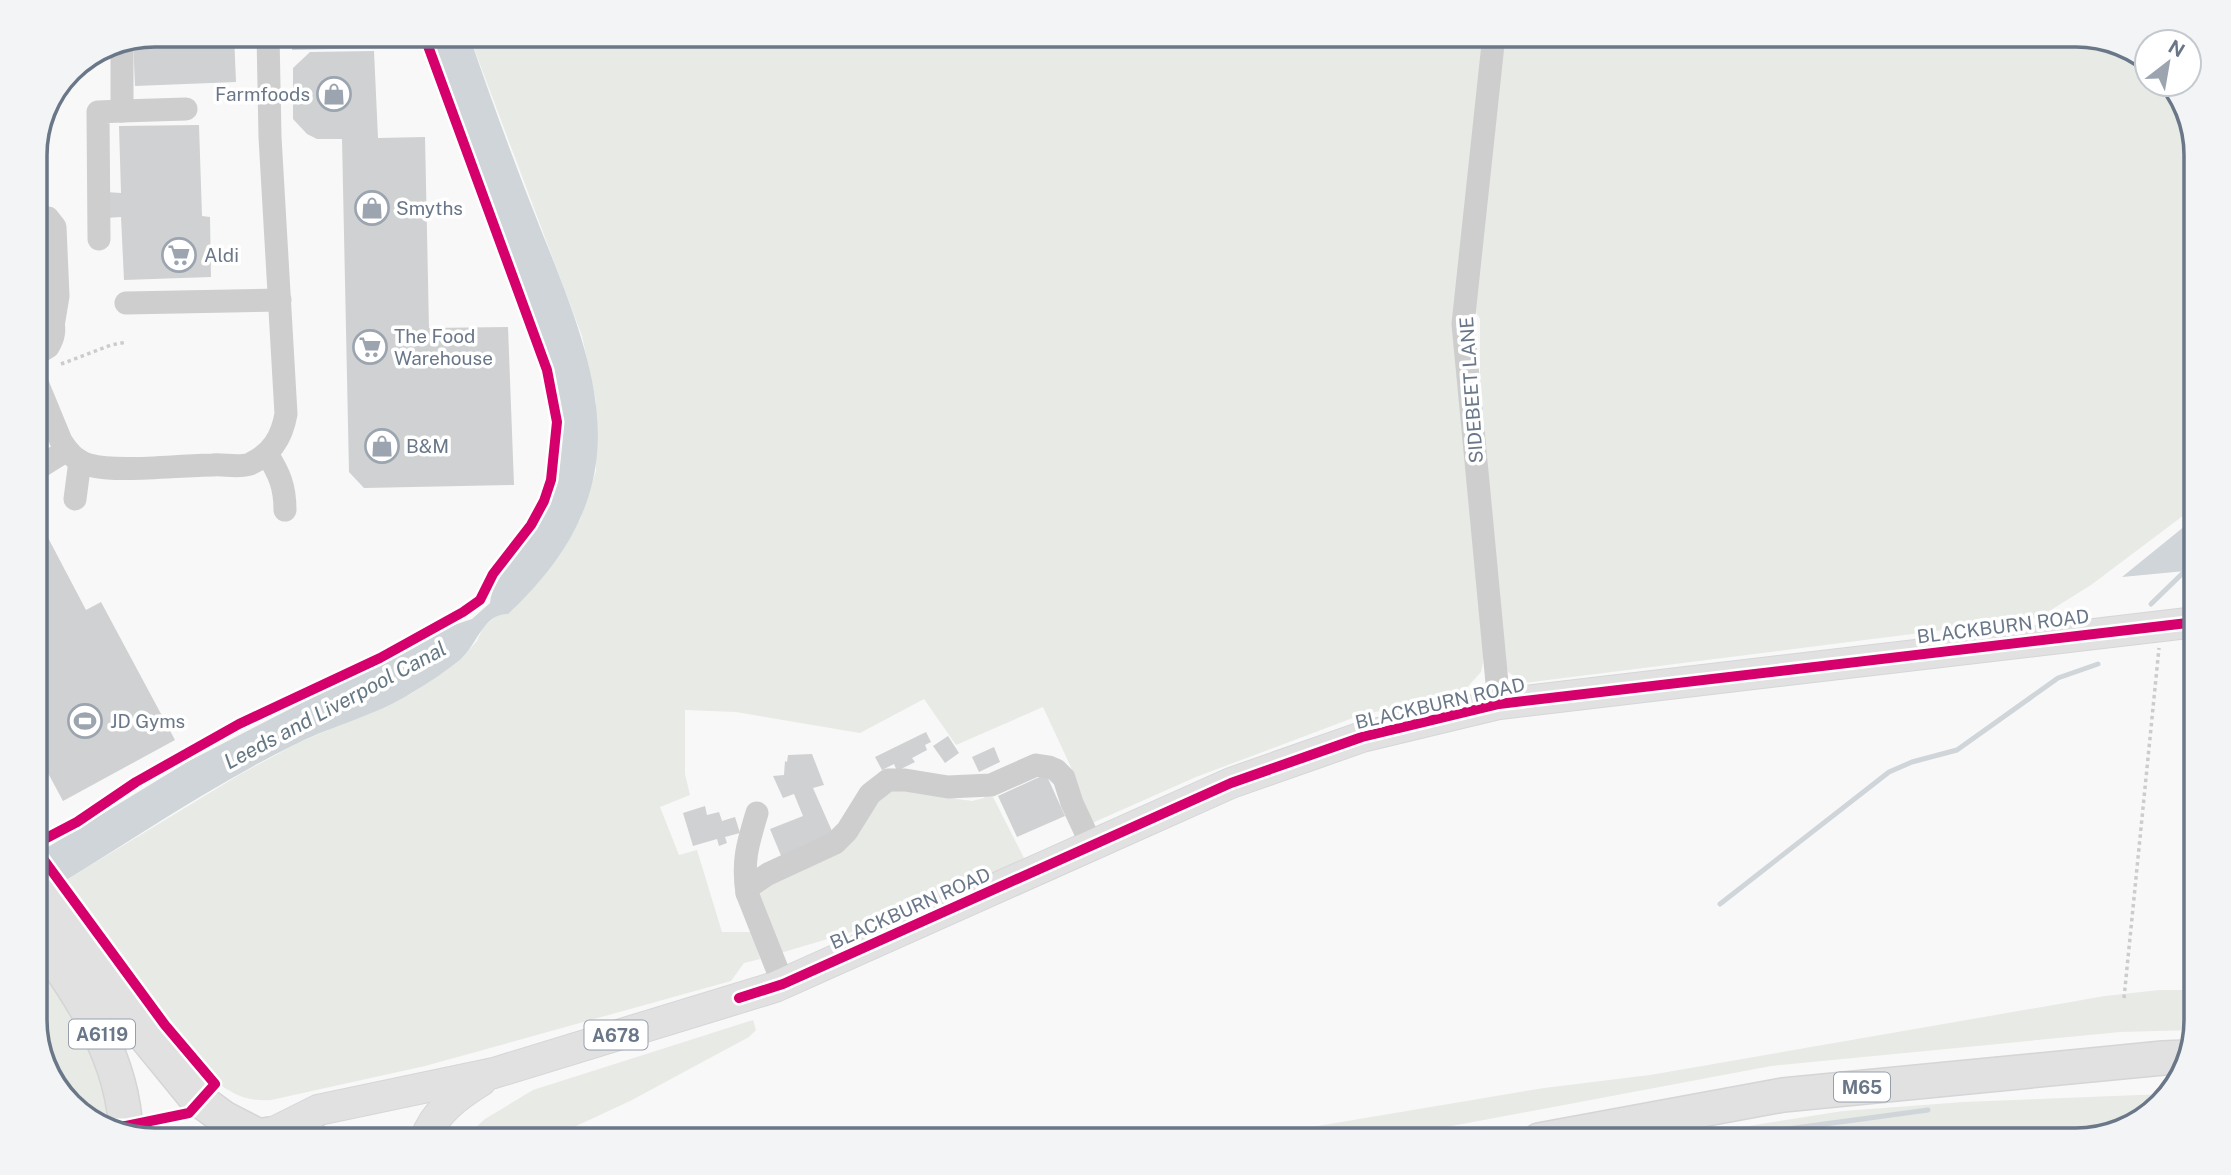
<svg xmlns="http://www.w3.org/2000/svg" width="2231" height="1175" font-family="'Public Sans',sans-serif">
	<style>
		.green { fill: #e7eae5 }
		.water { fill: #cfd5d9 }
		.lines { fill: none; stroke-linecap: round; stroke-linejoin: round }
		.stream { stroke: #cfd5d9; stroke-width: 5 }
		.building { fill: #cfd1d2 }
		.major-casing { stroke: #d5d6d7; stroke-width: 32 }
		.highway-casing { stroke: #d5d5d6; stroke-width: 36 }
		.path { stroke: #cbcccd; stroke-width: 3.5; stroke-dasharray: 3.5 3.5; stroke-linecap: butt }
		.minor { stroke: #cececf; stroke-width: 23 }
		.major { stroke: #e1e1e2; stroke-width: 30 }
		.highway { stroke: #e1e1e2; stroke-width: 33 }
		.cycleway-casing { stroke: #fff; stroke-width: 15 }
		.cycleway { stroke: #d6006c; stroke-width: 10 }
		.labels { text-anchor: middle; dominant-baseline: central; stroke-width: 7; stroke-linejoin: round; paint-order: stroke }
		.shield { fill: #fff; stroke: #96a0ac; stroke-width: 2 }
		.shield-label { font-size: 18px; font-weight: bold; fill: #697788 }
		.poi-label { font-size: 19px; fill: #697788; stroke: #fff; text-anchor: start }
		.street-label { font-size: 19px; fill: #697788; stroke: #fff }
		.water-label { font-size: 21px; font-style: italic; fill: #657783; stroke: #fff }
		.rim { fill: none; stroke: #697788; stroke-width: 3.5 }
	</style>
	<rect width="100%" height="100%" fill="#f8f8f8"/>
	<!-- green -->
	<g class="green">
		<path d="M 469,35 L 1489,35 L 1455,347 L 1485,652 L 1481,672 L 1463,692 L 1358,716 L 1196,777 L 1090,824 L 1076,778 L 1043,707 L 956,745 L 924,699 L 860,733 L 736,712 L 685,710 L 685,774 L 690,795 L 660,807 L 679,855 L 697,850 L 722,932 L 752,932 L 760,959 L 744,963 L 731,981 L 425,1066 L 271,1100 C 256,1101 243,1099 230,1091 C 211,1081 199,1060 186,1044 C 143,992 108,933 63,882 L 239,775 L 298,743 L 409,695 L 462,658 L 477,641 L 483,627 L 499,614 L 580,520 L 596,471 L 596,401 L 582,336 Z"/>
		<polygon points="1501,35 2076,35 2129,48 2147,63 2147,84 2171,84 2176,89 2196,148 2196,506 2091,585 2038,618 1524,683 1508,672 1503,660 1480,410 1480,319 1474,309"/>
		<polygon points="903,786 957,799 972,801 984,798 985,795 993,797 1024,858 945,897 885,922 777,954 756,893 890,792"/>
		<polygon points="35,952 80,1012 115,1117 103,1122 103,1128 55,1086 35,1028"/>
		<polygon points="2159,990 2196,990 2196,1020 2194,1030 2120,1032 1771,1066 1377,1140 1234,1140 1544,1088 1650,1075 2105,996"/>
		<polygon points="753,1020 756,1030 749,1037 630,1101 546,1140 462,1140 485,1119 533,1090"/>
		<polygon points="2165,1094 2142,1120 2076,1140 1660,1140 1843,1111 1964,1102"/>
	</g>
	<!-- water -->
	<g class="water">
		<path d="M 427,35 L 469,35 C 491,99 514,162 539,225 C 600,376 645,486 508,614 C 483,614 478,643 461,659 C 446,671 430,682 413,692 C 377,715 334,725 296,744 C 206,788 122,847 35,899 L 35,855 L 189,761 L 362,672 L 401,655 L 454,625 L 472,619 L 490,603 C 492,582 507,570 518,552 C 529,535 542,518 549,500 C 565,459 559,412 550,371 Z"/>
		<polygon points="2196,517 2196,570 2122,577"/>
	</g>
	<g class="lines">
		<!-- stream -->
		<g class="stream">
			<polyline points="2151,604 2185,571"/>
			<polyline points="1720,904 1889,772 1912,762 1957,750 2058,678 2098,664"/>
			<polyline points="1707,1140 1928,1110"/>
		</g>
	</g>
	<!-- building -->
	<g class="building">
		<polygon points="155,35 234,35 236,82 135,86 133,39"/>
		<polygon points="291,35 373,35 374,48 292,50"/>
		<polygon points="374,51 378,138 425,137 429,328 508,327 514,485 364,488 349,472 342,139 317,139 307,134 293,119 293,68 310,52"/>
		<polygon points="199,125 202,216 210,217 211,277 124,280 121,217 106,218 106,192 121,193 119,126"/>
		<polygon points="50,235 51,284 35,285 35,236"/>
		<polygon points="35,513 86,610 101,602 175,740 63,801 35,749"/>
		<polygon points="926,732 931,742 925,745 927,750 912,758 915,762 897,771 894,764 882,770 875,757"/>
		<polygon points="948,736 959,753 945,763 933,746"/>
		<polygon points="994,747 1000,762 979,772 972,757"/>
		<polygon points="812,754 824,785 813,788 835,838 782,858 770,829 803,816 794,794 783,798 773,776 784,775 785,761 787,762 788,755"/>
		<polygon points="1046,774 1065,816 1017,837 998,796"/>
		<polygon points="705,806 707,815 719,812 722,821 735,817 740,833 725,837 727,843 719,846 717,839 693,846 683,813"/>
	</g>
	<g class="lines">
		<!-- major casing -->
		<g class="major-casing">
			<g id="major">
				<polyline points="270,1134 318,1110 494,1073 775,987 1231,783 1362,737 1499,704 2196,622"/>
				<path d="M 425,1140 C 434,1112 457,1096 481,1081"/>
			</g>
		</g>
		<!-- highway casing -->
		<g class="highway-casing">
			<g id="highway">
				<polyline points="35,876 131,1019 194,1096 224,1118 257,1135"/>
				<path d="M 35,932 C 79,994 123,1054 126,1133"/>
				<polyline points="237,1140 270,1134 314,1140"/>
				<polyline points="1539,1140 1783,1095 2163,1058 2187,1057"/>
			</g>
		</g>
		<!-- path -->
		<g class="path">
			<polyline points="61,364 111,345 127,342"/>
			<polyline points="2124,998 2159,648"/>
		</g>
		<!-- minor -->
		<g class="minor">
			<polyline points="1494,35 1463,324 1499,704"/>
			<polyline points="122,42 122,111 186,109"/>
			<polyline points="35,218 48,218 55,227 58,296 54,320"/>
			<polyline points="99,239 98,112 122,111"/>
			<path d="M 35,300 C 52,312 60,328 48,347 L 35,355"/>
			<polyline points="126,303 280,300"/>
			<path d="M 35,378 L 61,441 C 67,451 77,462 89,465 C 119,473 179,465 213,465 C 224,464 239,468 250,464 C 272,454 282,437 286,414 L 270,137 L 268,35"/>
			<path d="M 267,454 C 279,473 285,486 285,510"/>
			<polyline points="35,470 67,450"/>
			<polyline points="75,499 80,461"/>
			<path d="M 747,893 C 742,861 748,843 757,813"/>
			<polyline points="783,984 747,893 750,886 768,874 835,843 847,831 870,794 888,780 905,780 948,787 991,785 1036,765 1049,767 1056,770 1064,778 1072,803 1092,846"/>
		</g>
		<!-- major -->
		<use href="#major" class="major"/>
		<!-- highway -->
		<use href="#highway" class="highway"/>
		<!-- cycleway casing -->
		<g class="cycleway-casing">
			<g id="cycleway">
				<polyline points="35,844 77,822 136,782 239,724 380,658 463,612 480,600 493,574 531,525 544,501 551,480 557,422 547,370 424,35"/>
				<polyline points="35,848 165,1025 215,1084 189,1113 126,1126 108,1126 108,1129"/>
				<polyline points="739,998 783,984 1231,783 1362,737 1499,704 2196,622"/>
			</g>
		</g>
		<!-- cycleway -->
		<use href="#cycleway" class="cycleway"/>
	</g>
	<!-- icons -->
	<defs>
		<g id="shop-ring" transform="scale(1.75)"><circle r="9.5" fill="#fff" stroke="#9ba4af" stroke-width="1.5"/><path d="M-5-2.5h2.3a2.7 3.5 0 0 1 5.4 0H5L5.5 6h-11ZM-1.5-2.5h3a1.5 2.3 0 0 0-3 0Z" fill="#9ba4af"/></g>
		<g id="supermarket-ring" transform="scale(1.75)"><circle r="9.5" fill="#fff" stroke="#9ba4af" stroke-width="1.5"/><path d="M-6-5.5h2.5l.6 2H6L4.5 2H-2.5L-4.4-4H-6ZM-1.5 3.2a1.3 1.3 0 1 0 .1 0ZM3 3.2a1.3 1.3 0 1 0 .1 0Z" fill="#9ba4af"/></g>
		<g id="stadium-ring" transform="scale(1.75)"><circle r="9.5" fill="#fff" stroke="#9ba4af" stroke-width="1.5"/><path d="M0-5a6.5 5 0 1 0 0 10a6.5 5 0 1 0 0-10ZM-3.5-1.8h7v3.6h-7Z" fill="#9ba4af"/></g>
	</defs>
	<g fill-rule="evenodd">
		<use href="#shop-ring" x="334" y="94"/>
		<use href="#shop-ring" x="372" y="208"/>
		<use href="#supermarket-ring" x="179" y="255"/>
		<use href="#supermarket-ring" x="370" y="347"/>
		<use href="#shop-ring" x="382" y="446"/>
		<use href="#stadium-ring" x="85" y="721"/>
	</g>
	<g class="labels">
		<!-- shield labels -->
		<g class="shield">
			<rect x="69" y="1019.5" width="66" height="29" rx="5"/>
			<rect x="584.5" y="1020.5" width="63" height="29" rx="5"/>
			<rect x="1834" y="1072.5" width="56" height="29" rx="5"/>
		</g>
		<g class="shield-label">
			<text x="102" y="1034">A6119</text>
			<text x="616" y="1035">A678</text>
			<text x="1862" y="1087">M65</text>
		</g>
		<!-- poi labels -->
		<g class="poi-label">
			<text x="310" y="94" text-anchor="end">Farmfoods</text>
			<text x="396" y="208">Smyths</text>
			<text x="204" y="255">Aldi</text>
			<text x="394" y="336">The Food<tspan x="394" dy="22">Warehouse</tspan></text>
			<text x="406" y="446">B&amp;M</text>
			<text x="110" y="721">JD Gyms</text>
		</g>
		<!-- street labels -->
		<g class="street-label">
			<text transform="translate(1471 390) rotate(-94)">SIDEBEET LANE</text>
			<text transform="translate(2003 626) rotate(-7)">BLACKBURN ROAD</text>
			<text transform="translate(1440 703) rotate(-13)">BLACKBURN ROAD</text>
			<text transform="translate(910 908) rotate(-24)">BLACKBURN ROAD</text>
		</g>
		<!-- water labels -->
		<g class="water-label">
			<text transform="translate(335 705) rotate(-28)">Leeds and Liverpool Canal</text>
		</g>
	</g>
	<!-- crop -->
	<path d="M0 0H2231V1175H0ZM155 47H2076A108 108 0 0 1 2184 155V1020A108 108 0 0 1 2076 1128H155A108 108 0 0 1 47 1020V155A108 108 0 0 1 155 47Z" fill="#f3f4f5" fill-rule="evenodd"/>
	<path class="rim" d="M155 47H2076A108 108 0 0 1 2184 155V1020A108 108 0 0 1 2076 1128H155A108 108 0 0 1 47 1020V155A108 108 0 0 1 155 47Z"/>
	<!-- north arrow -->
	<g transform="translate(2168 63) rotate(31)"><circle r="33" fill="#ffffff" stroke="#c3c9cf" stroke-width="2"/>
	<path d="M0-5L12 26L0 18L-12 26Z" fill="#9ba4af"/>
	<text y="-10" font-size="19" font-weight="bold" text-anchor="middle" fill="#697788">N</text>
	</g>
</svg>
